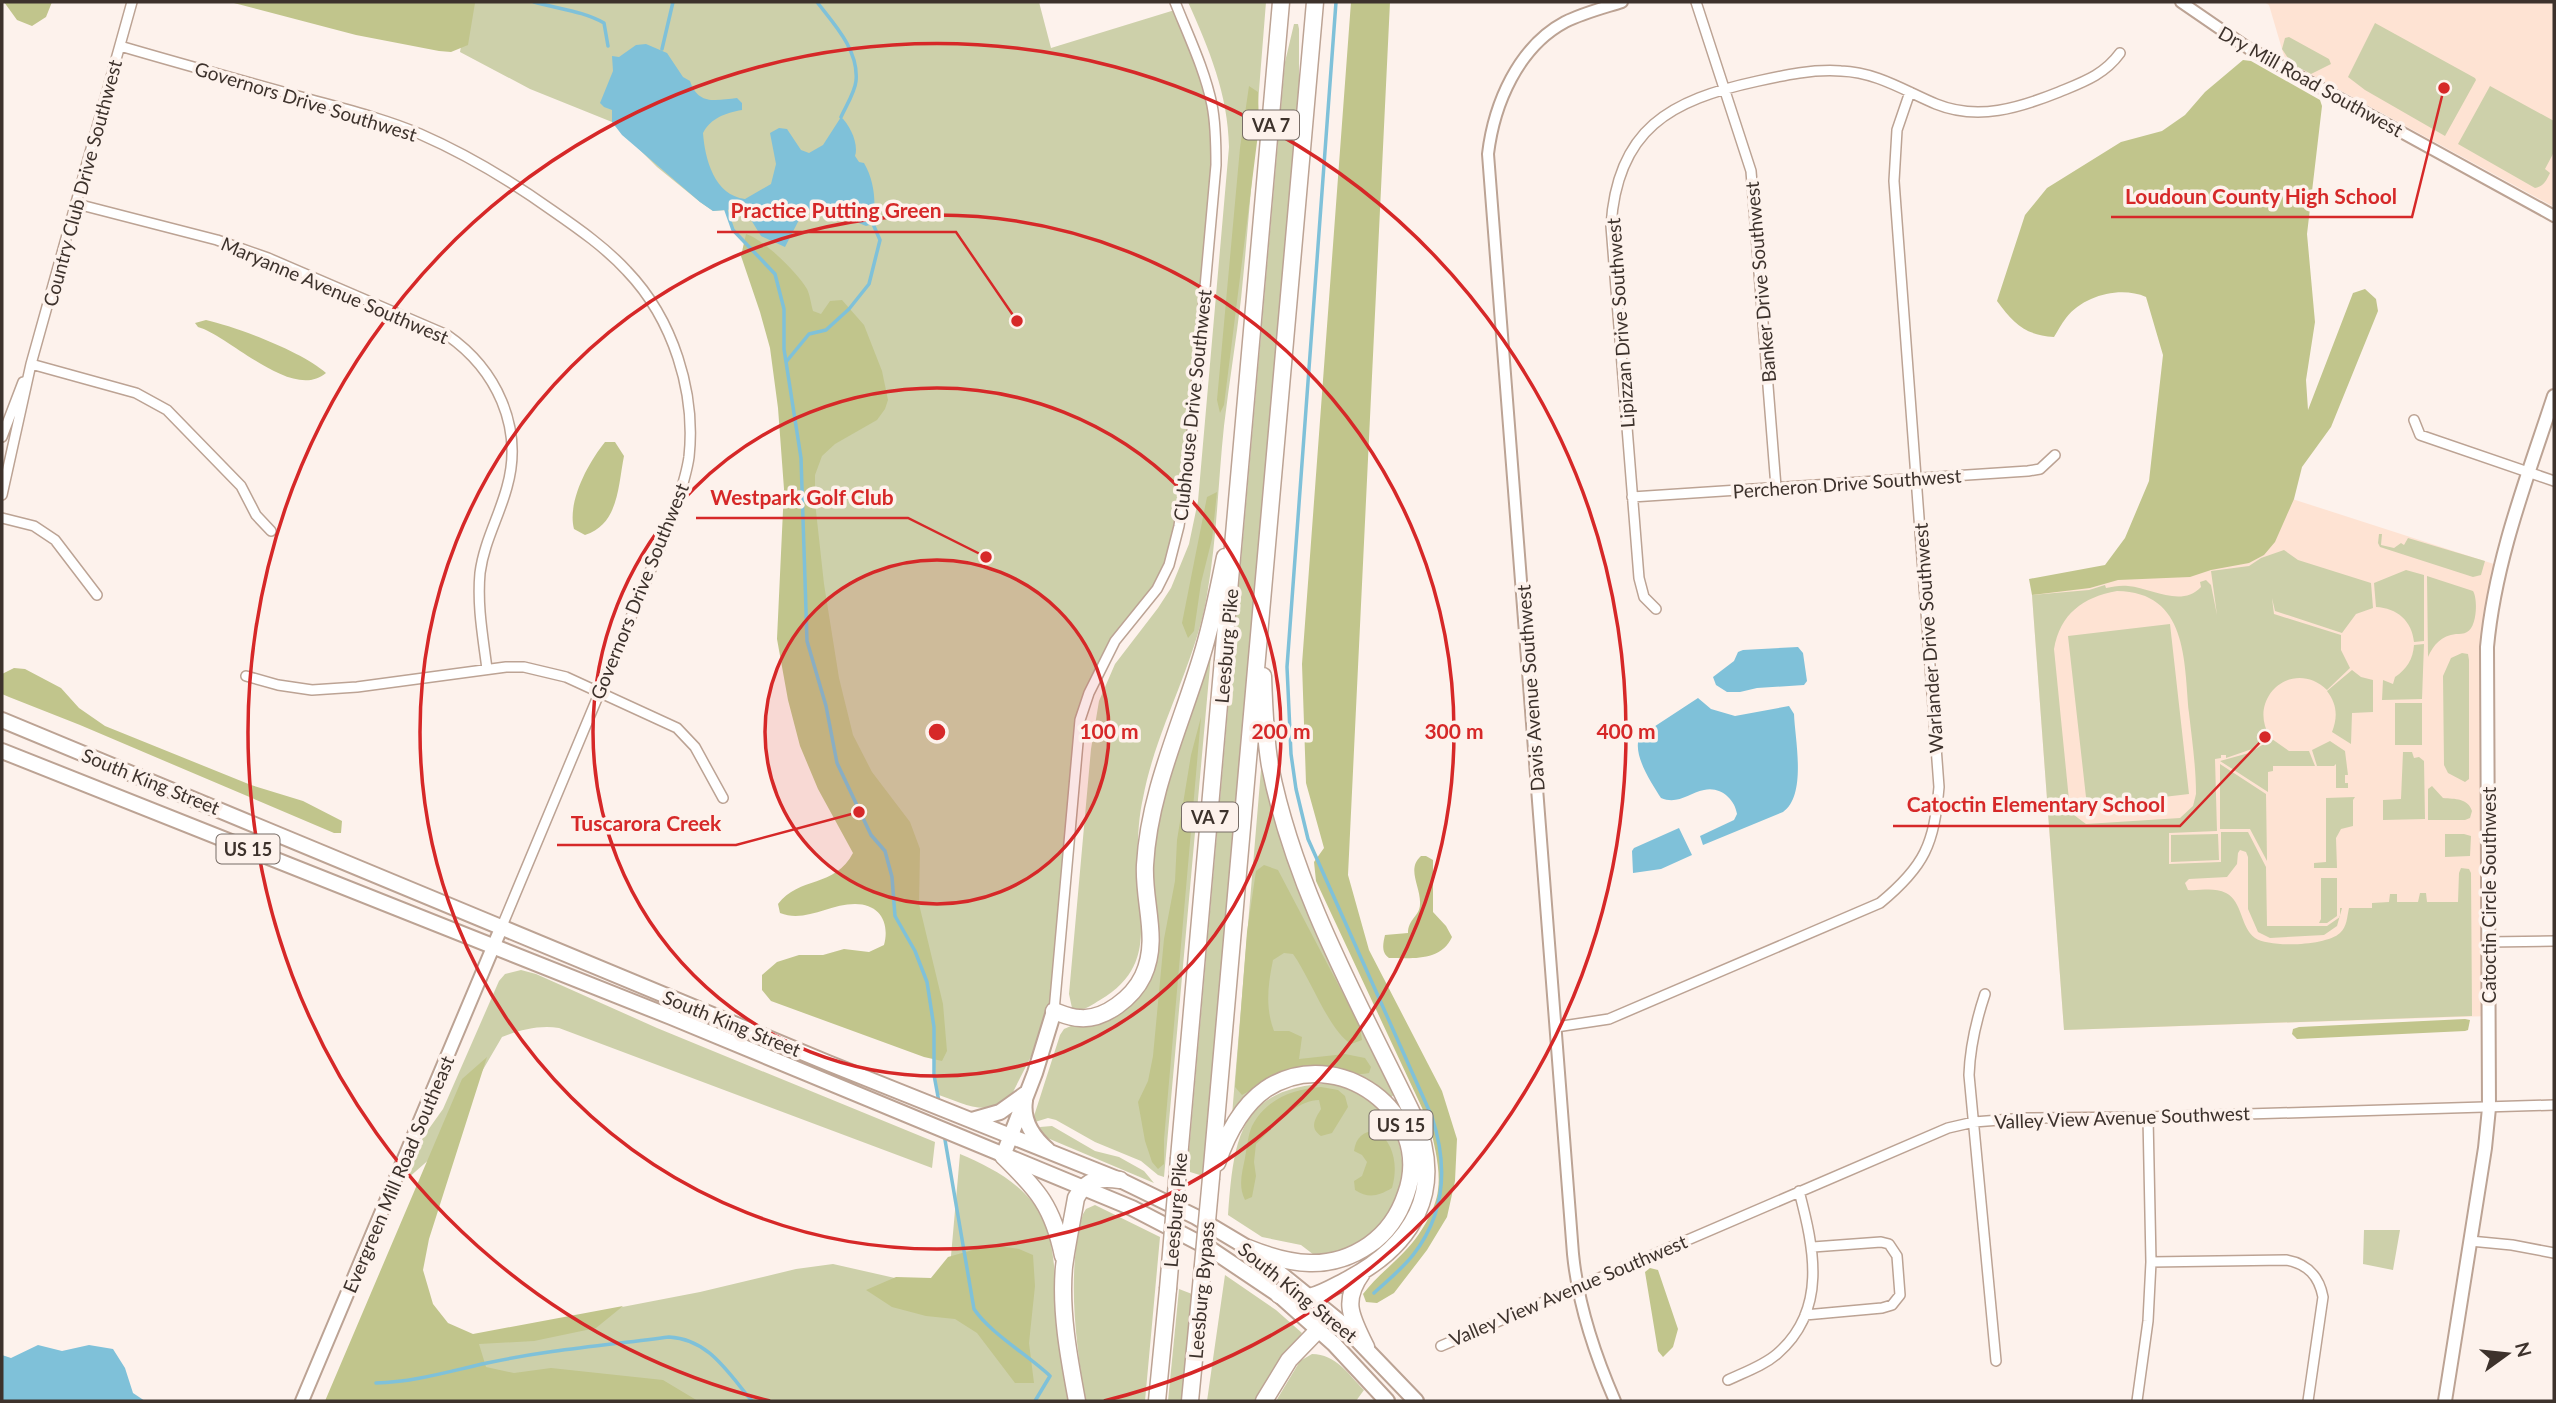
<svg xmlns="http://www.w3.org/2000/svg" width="2556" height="1403" viewBox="0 0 2556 1403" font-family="Lato,sans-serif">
	<rect width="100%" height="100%" fill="#fdf2ec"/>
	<path fill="#fee3d3" d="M2264,2H2554V207L2292,64L2284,56L2269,5Z
		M2277,494L2500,566L2490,617L2489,1016L2064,1030L2032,595L2255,552Z"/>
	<path fill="#cdd0aa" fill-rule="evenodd" d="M469,2H1039L1051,48L1178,9L1206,82L1216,138L1179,526L1157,589L1112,647L1089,693L1078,737L1054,1011L1012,1094C989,1120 964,1103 936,1094L934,1027L859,812L801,458L753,253L733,230L726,210L713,211L700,202L657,167L612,122L530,89L460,52Z
		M1188,2H1266C1258,101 1251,200 1241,299C1236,341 1229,383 1224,426C1218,482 1217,539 1207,595C1195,666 1156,728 1143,798C1137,825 1137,855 1139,883C1141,932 1151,970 1100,1000C1091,1005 1083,1013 1072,1008L1069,994L1091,749L1099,701L1115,664L1158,608L1171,588L1189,544L1198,501L1229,147C1228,94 1209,49 1188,2Z
		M2375,23L2475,78L2476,80L2445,136L2365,90L2348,77Z
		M1294,24H1298L1299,29V99L1209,1141L1203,1176L1190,1172L1189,1150L1285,62Z
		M2289,37L2329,59L2331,64L2311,74L2292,64L2282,49L2285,38Z
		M2490,86L2554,121V152L2545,169L2550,173C2546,181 2544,186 2535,188L2458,144Z
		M2379,534H2382L2381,545L2394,548L2401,543L2404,545L2408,538L2485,561L2481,575L2473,577L2380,547L2378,543Z
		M2284,550L2298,560L2371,583L2373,608L2356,614L2342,633L2275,611L2272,598L2274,614L2341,635V650L2350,668L2327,690C2293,657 2246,698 2270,737L2252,749L2226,758V755H2221V758L2215,759L2217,831L2169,833V864L2221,862V832H2248L2266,867L2267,926H2327L2340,917V908H2342L2337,926L2324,935L2270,938L2258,932L2248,909V857L2246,852L2240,850L2238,853L2237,864L2227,877L2189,879L2185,883L2188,890C2200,891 2214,887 2226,893C2243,902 2240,927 2255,938C2270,948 2326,946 2340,933C2347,927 2347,917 2349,908H2372V903L2389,902L2390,894H2397V902H2418L2420,893H2426L2427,902H2458L2459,873L2461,868L2469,869L2471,873L2472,1016L2064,1030L2032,595L2089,590L2105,585L2106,588C2113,587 2120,585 2128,586C2152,588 2181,608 2201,587L2200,582L2206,580L2211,585L2217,615L2211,571L2249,566L2261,558ZM2117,591C2188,592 2184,661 2189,713C2192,740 2196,767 2196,794L2193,806L2180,818L2086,824L2074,815L2069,800L2054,649C2060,614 2083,597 2117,591Z
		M2406,570L2424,575V641L2414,642C2412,621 2397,608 2376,607L2374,583Z
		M2427,576L2473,591C2478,599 2477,627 2467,632C2464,634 2459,634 2456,634C2441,636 2434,644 2428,657Z
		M2170,624L2189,794L2087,806L2068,636Z
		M2424,644L2422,699L2382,700L2383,680L2393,684L2395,677C2407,669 2413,659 2414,645Z
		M2462,653L2468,654L2469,660V779L2465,782L2448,773L2444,765L2443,676L2451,658Z
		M1211,655L1164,1177L1158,1175L1141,1161L1095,1142L1056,1120L1048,1118L1035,1122L1034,1116L1060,1035L1064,1029L1135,998L1154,905L1152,861L1156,814Z
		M2352,670L2361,677L2373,680V712L2352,713L2351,744L2332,732C2338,717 2337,704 2327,691Z
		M2395,703H2422V745H2395Z
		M1264,734L1269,774L1395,1094L1389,1099L1306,1071L1232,1115Z
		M2272,739L2289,751H2309L2315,766H2273V771L2268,772V792L2220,761L2249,753Z
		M2330,741L2345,751L2348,775H2345V783H2348V788H2336V764L2334,766H2317L2312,750Z
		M2403,752H2412L2414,758L2419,757L2424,761L2425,819L2383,820V800L2401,799Z
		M2220,764L2266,794L2267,861L2250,829H2220Z
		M2432,786L2443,798C2455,799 2468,798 2472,811L2470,818L2465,820H2428V789Z
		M2355,797L2353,800V826L2341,829L2336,838L2337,868H2314V863L2326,862V798Z
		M2218,834L2219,860L2171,862V835Z
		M2445,834H2464L2471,836L2470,856L2445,857Z
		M2321,878H2337V916L2327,923H2319L2321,919Z
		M521,970L536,974L657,1028L935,1142L932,1168L559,1028C539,1025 520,1030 502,1037L432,1157L407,1179L423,1137L443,1109L499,981L505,974Z
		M1333,1083C1393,1094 1421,1163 1389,1214C1386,1219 1382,1227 1377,1232C1362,1247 1338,1253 1318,1258L1301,1245L1262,1237L1228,1215C1234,1136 1239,1087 1333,1083Z
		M1052,1126L1095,1151L1119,1157L1144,1171L1154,1183L1045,1137L1041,1133L1040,1127Z
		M960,1154C988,1166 1016,1180 1035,1205C1057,1236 1054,1279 1058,1315C1061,1344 1064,1373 1069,1401H544L474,1386L462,1338L700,1292L796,1269L833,1264L948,1290Z
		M1095,1205L1160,1237L1145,1401H1085C1076,1340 1066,1274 1083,1214L1086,1209Z
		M2364,1230H2400L2393,1270L2363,1264Z
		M1225,1275L1276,1310L1302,1333L1271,1374L1255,1401H1207Z
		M1179,1289L1192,1294L1194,1310L1186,1401H1168Z
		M1312,1354C1336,1354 1348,1374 1364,1390L1356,1401H1276L1300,1361Z"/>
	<path fill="#c1c58c" d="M4,2H52L46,17L32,26L17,20Z
		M230,2H474L475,3L468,45L451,52L439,51L356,35Z
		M1351,2H1390L1348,875L1369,950L1442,1091L1457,1139L1455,1181L1447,1217L1427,1250L1394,1293L1377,1303L1366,1302L1363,1294C1376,1277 1391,1266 1405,1251C1419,1237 1436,1210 1438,1190C1441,1169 1434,1145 1430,1125L1316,881L1314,862L1324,848L1306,783L1302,664Z
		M2243,60L2251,61L2320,100L2322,106L2307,234L2315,322L2306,380L2308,410L2353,293L2365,289L2376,299L2378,311L2331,427L2302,467L2294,499L2275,542L2264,555L2249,563L2211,570L2190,577L2118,580L2090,588L2032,595L2029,579L2105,565L2125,538L2149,481L2163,355L2146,297C2121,286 2084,295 2066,318C2061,324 2058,331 2054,337C2025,335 2014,324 1997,301L2025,215L2047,188L2121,142L2162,131L2185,115L2205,92Z
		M1249,86L1258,92L1259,126L1224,405L1220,413L1217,400L1240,148Z
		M746,234C763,239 798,273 807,289C810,295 811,304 813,311L821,314L830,301L842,300L864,325L882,371L888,400L885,409L877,420L835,444L822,456L815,475V502L824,584L839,678L853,735L872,772L910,822L920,849L919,904L943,1004L947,1051L942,1061L924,1057L771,1001L762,990V975L777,962L799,955H823L844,949L869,952L884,945C890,923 880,904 855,904C829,904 805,923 780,913L778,904C799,876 835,888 853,853L818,789L800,746L788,700L777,639L784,489L778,408L770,348L760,312L741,256Z
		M206,320C237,327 303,352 326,373C292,402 230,336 198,327L195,323Z
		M605,442H615L624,456C618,486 619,524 585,535L574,529C567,502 588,463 605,442Z
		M1217,492L1212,539L1201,583L1194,631L1188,638L1182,623L1207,497Z
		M14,668L25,669L61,688L79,708L105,726L251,785L303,801L342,821L341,833H334L80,725L9,697L2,694V674Z
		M1201,717L1164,1139V1164L1158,1169L1152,1162L1145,1141L1138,1102L1148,1081L1153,1056L1164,939L1175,881L1177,840L1191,755Z
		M1421,856H1426L1433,860V912L1446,926L1452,937C1441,962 1411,958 1389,958C1381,952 1383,944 1385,935L1408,933C1408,919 1420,916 1420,904C1421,887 1406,869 1421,856Z
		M1264,865L1278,870L1360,1026L1362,1040L1351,1044C1328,1029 1311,979 1293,954L1284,953L1273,960C1268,985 1265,1007 1274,1031H1289L1302,1037L1299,1059L1345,1054L1365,1058L1371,1067L1369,1073C1355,1077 1341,1069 1326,1068C1293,1066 1270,1079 1242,1095L1235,1087L1247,932L1256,871Z
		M2465,1019L2470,1020L2468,1030L2465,1031L2297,1039L2292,1034L2293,1029L2299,1027Z
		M487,1057L429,1239L423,1270L433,1304L448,1323L473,1334L623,1306L596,1328L534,1341L479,1344L486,1367L514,1373L551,1368L663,1380L698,1401H325L462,1079Z
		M1321,1087L1338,1090L1345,1096L1348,1107L1332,1133L1321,1136C1309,1128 1315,1119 1321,1109L1319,1100C1295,1100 1272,1129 1256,1144L1254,1162L1256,1176L1252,1197L1245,1200C1238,1186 1242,1173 1245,1158C1247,1147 1248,1135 1252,1126C1266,1099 1293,1089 1321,1087Z
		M1376,1130C1395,1144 1398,1167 1392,1188C1378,1196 1369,1199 1355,1190L1354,1181L1362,1176L1367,1162L1362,1155L1354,1151C1356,1137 1363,1132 1376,1130Z
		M990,1245L1019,1249L1033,1255L1035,1286L1029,1343L1034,1383H1015L977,1333L955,1319L926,1316L892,1307L866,1290L896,1277L931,1278L948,1257Z
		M1650,1268L1658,1270L1678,1329L1673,1347L1663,1357L1658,1351L1645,1272Z"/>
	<path fill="#7fc1d9" d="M646,44L667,53L683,77L690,81C698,106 717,100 737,98L742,103V110C725,113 711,118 703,133C705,159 714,195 745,199L771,184L776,164L770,133L779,128L787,129L801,150L809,153L823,145L841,117C850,125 859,144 855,156L859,162L864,163C875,182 876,203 873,224L866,226L830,211L811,208L801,216L785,247L761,236L748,215L738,209L713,211L700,202L622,135L612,122V110L604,107L600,103L613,71L612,56L619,57L636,45Z
		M1798,647L1803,653L1807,681L1804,685L1757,688L1740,692H1727L1716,685L1713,677L1734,661L1738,652L1743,650Z
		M1698,698L1711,709L1735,716L1789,706L1794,714C1795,740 1807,795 1783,812L1703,845L1700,836L1734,820L1737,814C1735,799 1720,786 1704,790C1689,793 1678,805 1661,798C1652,784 1631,753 1640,736Z
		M1679,828L1692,855L1661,869L1633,873L1632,851L1634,848Z
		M38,1345L62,1351L89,1345L113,1349L125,1368L133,1393L145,1401H2V1355L11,1358Z"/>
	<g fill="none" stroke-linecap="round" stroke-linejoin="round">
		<path stroke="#7fc1d9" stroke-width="3.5" d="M534,2C558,9 583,11 604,23L608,46
			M817,2C834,24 859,50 856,81C855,92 846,106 841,117
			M1336,2L1287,667L1291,754L1296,789L1308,839L1432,1117C1448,1166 1446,1213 1413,1255C1402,1269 1387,1281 1374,1293
			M662,49L673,2
			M726,210L733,230L775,274L784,309V349L801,458L807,641L826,706L837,763L871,835L885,851L892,877L895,916L915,951L927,982L934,1027V1075L939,1102
			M786,362L809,334L826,330L849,309L869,284L880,240L873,224
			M944,1134L974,1309C990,1333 1028,1355 1050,1376L1035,1401
			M376,1383C415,1382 450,1371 487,1363C547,1350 609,1345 669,1337C709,1339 728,1373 752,1401"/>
		<defs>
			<path id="minor" d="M1696,2L1751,171L1776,487
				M120,46C178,63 236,79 294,95C336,107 380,117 420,134C468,155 511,181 553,211C579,229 606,248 627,271C673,319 696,392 689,457C686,478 678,499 672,519L502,926
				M77,204L217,240L268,258L447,335C496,369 524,427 507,487C499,517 484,542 480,573C477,606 483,637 487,669
				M31,364L136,393L167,410L241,486L256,515L271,531
				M2414,420L2420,435L2554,481
				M2,437L23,382
				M2,495L31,364L132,2
				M1632,497L2028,471L2040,469L2055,455
				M2,518L34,526L55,540L97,595
				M1656,609L1644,597L1639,578L1611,226C1617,129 1670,100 1758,81C1785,75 1813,69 1841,71C1876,72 1905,91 1936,104C1978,121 2019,108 2059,92C2083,82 2104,75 2120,53
				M246,676L278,685L312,690L357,687L506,667H524L566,677L677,728L695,747L723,798
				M2488,942L2554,941
				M1985,994C1976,1021 1970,1047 1969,1075L1996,1361
				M1054,1011L1080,720L1089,693L1115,641L1157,589L1169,565L1179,526L1191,443L1216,165C1216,145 1216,125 1212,105C1205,70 1188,35 1175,2
				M1556,1027L1609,1019L1880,903C1925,866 1934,844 1939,787L1894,181L1897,130L1910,92
				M2470,1241L2512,1245L2554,1253
				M2151,1262L2286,1260C2308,1264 2319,1276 2323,1297L2308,1401
				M1805,1315L1882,1308L1892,1305L1900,1295L1897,1256L1889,1244L1881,1242L1813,1247
				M1441,1346L1948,1128L1974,1122L2025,1118L2148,1117L2554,1105
				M1728,1380C1745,1372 1763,1366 1777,1354C1828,1310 1814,1248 1799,1191
				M2137,1401L2148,1321L2151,1262L2148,1117"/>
			<path id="tertiary" d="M2181,2L2248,48L2554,216
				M1615,1401C1595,1355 1578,1305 1573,1254L1488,154C1494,104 1518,47 1565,22C1583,13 1603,8 1622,2"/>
			<path id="secondary" d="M302,1401L502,926
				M2445,1401L2485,1148L2489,1108L2487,647C2495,560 2527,478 2554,396"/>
			<path id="primary" d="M1255,1253L1340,1322L1416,1401
				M1279,1295L1334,1344L1387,1401"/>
			<path id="trunk" d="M2,720L828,1063L1120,1180L1196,1217L1248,1248
				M2,751L671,1017L1132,1208L1209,1248L1279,1295
				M1025,1101C1022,1121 1034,1138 1048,1150
				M972,1120L1000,1112L1025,1094
				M1003,1156L1035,1073L1054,1011"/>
			<path id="motorway" d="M1263,676C1264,706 1265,737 1270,766C1295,891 1359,1003 1414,1117C1446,1191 1413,1246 1345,1281C1320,1294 1307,1303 1279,1295
				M1054,1011C1062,1014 1071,1018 1080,1018C1105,1020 1133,997 1143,976C1160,940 1143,903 1145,865C1149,792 1181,725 1202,655C1212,623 1218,590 1225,557
				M1003,1156C1038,1190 1053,1207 1063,1256
				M1179,1158L1281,2
				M1217,1163C1227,1135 1241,1106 1266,1089C1337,1042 1435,1113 1406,1194C1399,1215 1388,1232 1369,1245C1330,1272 1290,1265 1248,1248
				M1211,1178L1315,2
				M1362,1273C1341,1302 1352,1318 1366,1347
				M1077,1401C1069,1358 1060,1311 1064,1267C1067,1244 1072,1221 1076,1198C1086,1179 1100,1177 1120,1180
				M1157,1401L1168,1289
				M1190,1401L1200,1297
				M1264,1401L1289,1360L1319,1329"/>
		</defs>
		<use href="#minor" stroke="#bca394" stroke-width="12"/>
		<use href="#tertiary" stroke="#bca394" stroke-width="14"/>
		<use href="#secondary" stroke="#bca394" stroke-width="16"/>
		<use href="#primary" stroke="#bca394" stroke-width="18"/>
		<use href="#trunk" stroke="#bca394" stroke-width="18"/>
		<use href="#motorway" stroke="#bca394" stroke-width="19"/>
		<use href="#minor" stroke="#fff" stroke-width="9"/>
		<use href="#tertiary" stroke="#fff" stroke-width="10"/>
		<use href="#secondary" stroke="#fff" stroke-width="12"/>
		<use href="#primary" stroke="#fff" stroke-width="14"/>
		<use href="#trunk" stroke="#fff" stroke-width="14"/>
		<use href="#motorway" stroke="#fff" stroke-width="16"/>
		<defs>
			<path id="motorway-bridge" d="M1168,1289L1179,1158
				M1200,1297L1211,1178"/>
		</defs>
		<use href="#motorway-bridge" stroke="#bca394" stroke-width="19" stroke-linecap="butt"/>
		<use href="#motorway-bridge" stroke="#fff" stroke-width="16"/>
	</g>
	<circle cx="937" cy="732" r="172" fill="#d62828" fill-opacity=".12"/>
	<g fill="none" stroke="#d62828" stroke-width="3.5">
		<circle cx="937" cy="732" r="172"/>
		<circle cx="937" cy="732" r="344"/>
		<circle cx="937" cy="732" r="517"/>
		<path d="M770 1401A689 689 0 1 1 1104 1401"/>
	</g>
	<g text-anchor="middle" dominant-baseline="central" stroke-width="7" stroke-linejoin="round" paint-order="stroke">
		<g fill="#fdf2ec" stroke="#776c66" stroke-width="2">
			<rect x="1243" y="110.5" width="56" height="29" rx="5"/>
			<rect x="1182" y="802.5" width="56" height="29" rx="5"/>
			<rect x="216.5" y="834.5" width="63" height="29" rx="5"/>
			<rect x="1369.5" y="1110.5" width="63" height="29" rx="5"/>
		</g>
		<g font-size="18" font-weight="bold" fill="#3d322c">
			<text x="1271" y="125">VA 7</text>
			<text x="1210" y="817">VA 7</text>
			<text x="248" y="849">US 15</text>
			<text x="1401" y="1125">US 15</text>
		</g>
		<g font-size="19" fill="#3d322c" stroke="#fdf2ec">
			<text transform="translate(2311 81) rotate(29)">Dry Mill Road Southwest</text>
			<text transform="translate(306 101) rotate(17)">Governors Drive Southwest</text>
			<text transform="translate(82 183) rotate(-75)">Country Club Drive Southwest</text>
			<text transform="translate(1760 282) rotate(-95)">Banker Drive Southwest</text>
			<text transform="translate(335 290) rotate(23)">Maryanne Avenue Southwest</text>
			<text transform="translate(1620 323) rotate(-94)">Lipizzan Drive Southwest</text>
			<text transform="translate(1192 405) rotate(-84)">Clubhouse Drive Southwest</text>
			<text transform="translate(1847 483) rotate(-4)">Percheron Drive Southwest</text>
			<text transform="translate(639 591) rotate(-68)">Governors Drive Southwest</text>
			<text transform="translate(1928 638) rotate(-94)">Warlander Drive Southwest</text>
			<text transform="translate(1226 646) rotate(-85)">Leesburg Pike</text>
			<text transform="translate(1530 688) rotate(-94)">Davis Avenue Southwest</text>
			<text transform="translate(151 781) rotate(22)">South King Street</text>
			<text transform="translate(2488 895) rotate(-90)">Catoctin Circle Southwest</text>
			<text transform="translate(732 1023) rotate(22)">South King Street</text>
			<text transform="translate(2122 1117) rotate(-2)">Valley View Avenue Southwest</text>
			<text transform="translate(398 1174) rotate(-67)">Evergreen Mill Road Southeast</text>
			<text transform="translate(1175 1210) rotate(-85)">Leesburg Pike</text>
			<text transform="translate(1201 1290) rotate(-85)">Leesburg Bypass</text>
			<text transform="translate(1568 1290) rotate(-23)">Valley View Avenue Southwest</text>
			<text transform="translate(1298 1292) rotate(39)">South King Street</text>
		</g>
	</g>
	<circle cx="937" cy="732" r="10" fill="#d62828" stroke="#fdf2ec" stroke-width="3.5"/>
	<g font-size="21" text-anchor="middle" font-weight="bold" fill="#d62828" stroke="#fdf2ec" stroke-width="7" stroke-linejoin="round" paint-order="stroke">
		<text x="1109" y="739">100 m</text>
		<text x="1281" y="739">200 m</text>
		<text x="1454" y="739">300 m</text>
		<text x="1626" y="739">400 m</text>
	</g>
	<path fill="none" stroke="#d62828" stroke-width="2.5" d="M2444 88L2412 217H2111M1017 321L956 232H717M986 557L908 518H696M2265 737L2180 826H1893M859 812L736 845H557"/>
	<g fill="#d62828" stroke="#fdf2ec" stroke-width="2.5">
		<circle cx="2444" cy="88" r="7"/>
		<circle cx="1017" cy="321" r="7"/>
		<circle cx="986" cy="557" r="7"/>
		<circle cx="2265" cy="737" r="7"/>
		<circle cx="859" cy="812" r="7"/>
	</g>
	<g font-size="21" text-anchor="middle" font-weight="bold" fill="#d62828" stroke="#fdf2ec" stroke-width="7" stroke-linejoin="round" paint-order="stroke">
		<text x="2261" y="204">Loudoun County High School</text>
		<text x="836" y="218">Practice Putting Green</text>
		<text x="802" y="505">Westpark Golf Club</text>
		<text x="2036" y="812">Catoctin Elementary School</text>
		<text x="646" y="831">Tuscarora Creek</text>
	</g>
	<rect width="2556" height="1403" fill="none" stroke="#3d322c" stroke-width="7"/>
	<g transform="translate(2507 1354) rotate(75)" stroke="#fdf2ec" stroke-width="5" paint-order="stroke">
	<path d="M0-5L12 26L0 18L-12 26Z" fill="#3d322c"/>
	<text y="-10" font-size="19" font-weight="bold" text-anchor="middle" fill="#3d322c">N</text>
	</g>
</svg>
